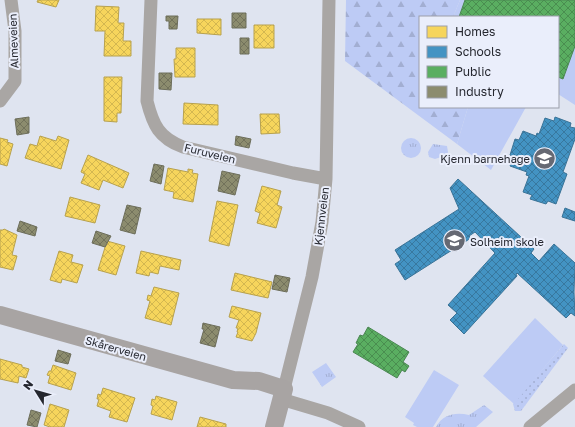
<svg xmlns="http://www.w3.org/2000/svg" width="575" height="427" viewBox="0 0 575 427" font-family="'Golos Text',sans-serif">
	<defs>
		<pattern id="grass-dots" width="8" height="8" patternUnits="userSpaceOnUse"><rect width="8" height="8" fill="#bdcbf5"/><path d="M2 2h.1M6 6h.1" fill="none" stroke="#a2aed2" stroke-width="1.8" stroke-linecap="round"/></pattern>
		<pattern id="forest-firs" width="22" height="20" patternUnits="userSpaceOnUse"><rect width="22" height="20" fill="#bdcbf5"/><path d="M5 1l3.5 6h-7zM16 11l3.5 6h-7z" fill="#a2aed2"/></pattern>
		<pattern id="park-tufts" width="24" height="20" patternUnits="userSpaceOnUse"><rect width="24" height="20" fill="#bdcbf5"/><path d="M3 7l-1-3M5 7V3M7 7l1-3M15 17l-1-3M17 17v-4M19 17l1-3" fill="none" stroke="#a2aed2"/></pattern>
		<pattern id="homes-cross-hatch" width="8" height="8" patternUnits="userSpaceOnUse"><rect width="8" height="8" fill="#f6d55c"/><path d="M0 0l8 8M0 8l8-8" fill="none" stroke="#d3b750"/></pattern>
		<pattern id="schools-cross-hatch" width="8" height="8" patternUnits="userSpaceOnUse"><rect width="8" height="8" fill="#4393c3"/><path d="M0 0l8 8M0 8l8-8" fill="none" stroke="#38789f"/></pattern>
		<pattern id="public-cross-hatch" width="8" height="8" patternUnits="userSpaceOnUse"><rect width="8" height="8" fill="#5aae61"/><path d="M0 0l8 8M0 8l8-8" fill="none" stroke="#4a8e50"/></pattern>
		<pattern id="industry-cross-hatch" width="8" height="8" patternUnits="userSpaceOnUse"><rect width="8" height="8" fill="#8c8c6e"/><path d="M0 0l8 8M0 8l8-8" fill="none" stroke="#72725b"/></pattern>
	</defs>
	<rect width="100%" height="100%" fill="#dfe4f0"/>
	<path fill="url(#grass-dots)" d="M564,344L568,348L521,411H515L513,404Z"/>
	<path fill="url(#forest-firs)" d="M346,0H460L453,17H420V107H468L457,144L345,61Z"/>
	<path fill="url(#park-tufts)" d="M401 148a10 10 0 1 1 20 0a10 10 0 1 1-20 0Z
		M433,144L447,146L448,152L447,155L435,159L429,157L428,152Z
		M326,363L336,377L322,387L312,372Z
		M484,405L493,412L476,427H436C443,414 456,412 469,415Z"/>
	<path fill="#bdcbf5" d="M460,0H575V105L558,94V17H453Z
		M468,107H526L491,170L457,144Z
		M535,318L563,345L514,404L483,376Z
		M434,370L459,385L433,427H417L413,425L414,423L405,417Z"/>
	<path fill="url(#homes-cross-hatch)" stroke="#b7a14e" d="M38,0H59L56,7L37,2Z
		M96,6L119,7L118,23H124L123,41H131V56H104L105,31H95Z
		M197,19H221V35L197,33Z
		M254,25H274V48H254Z
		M176,48H195V77H175L174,59H176Z
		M104,77H122L121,113H117V122L104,121Z
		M184,103L218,105V125L183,124Z
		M260,114H279L280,133L261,134Z
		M40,136L56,141L58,136L69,140L61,169L25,158L30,144L37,146Z
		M0,138L8,140L7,142L13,144L7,166L0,164Z
		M88,155L129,173L123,188L103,180L99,190L81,183L85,174L81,172Z
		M168,168L188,172V169L193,170L192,173L198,174L193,202L173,198L174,192L164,190Z
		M262,186L281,191L277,205L282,207L276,228L257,223L260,213L255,211Z
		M70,197L100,205L95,223L65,216Z
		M217,201L238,205L229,246L209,241Z
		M4,229L17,235L12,255L17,256L13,270L0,267V230H3Z
		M107,241L125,246L116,275L98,270Z
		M59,251L73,255L71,262L83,265L77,283L62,279L61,283L50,280Z
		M141,251L181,260L179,270L160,266L158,274L150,272L149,276L136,273Z
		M235,273L272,282L268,298L231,290Z
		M154,287L179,293L171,325L145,318L150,301L147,300L148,295L151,296Z
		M232,306L261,313L256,333L252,341L236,337L238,332H237L238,328H236L239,320L229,317Z
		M0,359L22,365V367L29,369L26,378L19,376L18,383L0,379Z
		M53,365L76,373L71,390L48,383L50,376L47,375L49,371H51Z
		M103,388L135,398L127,422L109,417L111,411L97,406L99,399H97L98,394L101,395Z
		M156,396L177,402L172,420L151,414L153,406L151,405L152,399L155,400Z
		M50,404L69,410L64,427H50L44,425Z
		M200,417L226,424V427H197Z"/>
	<path fill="url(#schools-cross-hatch)" stroke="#3a7397" d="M555,117L571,123L570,127L575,128V139L563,172L567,174L556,204L548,201L546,204L530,199L532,195L523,192L529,176L526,175L527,172L510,166L514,157L510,155L515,139L519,140L523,131L536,136L537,133L539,134L545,118L554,121Z
		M458,179L534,249L531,253L539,261L554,244L575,263L574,292L575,316L571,313L566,318L517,273L516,274L517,276L464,334L450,320L457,313L448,305L495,253L475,232L469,236L471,238L405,280L395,264L401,260L395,250L459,209L450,188Z
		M565,208L575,212V221L562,217Z"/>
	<path fill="url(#public-cross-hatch)" stroke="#4a8652" d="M465,0H575V46L563,79L558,77V17H459Z
		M368,327L409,352L403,362L409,366L405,372L402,370L397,378L353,352L358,344L356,343L360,335L363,336Z"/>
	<path fill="url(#industry-cross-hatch)" stroke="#6d6e5b" d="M232,13H246V28H232Z
		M166,16H178L177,29H169V21H166Z
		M240,38H249V54H240Z
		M159,73H172L171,90L159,89Z
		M29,117V133L17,135L15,119Z
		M236,136L251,139L249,148L235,145Z
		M154,164L164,166L161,184L150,181Z
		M222,171L240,175L235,195L218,191Z
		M127,205L141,208L135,234L120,230Z
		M20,221L37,227L35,236L17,231Z
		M96,231L111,236L105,247L92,243Z
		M275,275L290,278L287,292L272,289Z
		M203,323L220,327L215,347L200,343L204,329H202Z
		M58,350L71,354L68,364L55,361Z
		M31,410L41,413L37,427L27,425Z"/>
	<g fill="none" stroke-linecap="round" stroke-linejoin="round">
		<path stroke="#a9a6a4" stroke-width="13" d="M151,0L147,101C153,125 159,138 183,147L293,173L326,179
			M0,101L15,81V31L11,0
			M284,389L312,277L322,222L326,179L329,0
			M281,399L328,413L359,427
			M530,427L575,390"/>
		<path stroke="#a8a4a3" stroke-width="18" d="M0,315L233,380L259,381L284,389L274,427"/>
	</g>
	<defs>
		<symbol id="school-disc" viewBox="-11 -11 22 22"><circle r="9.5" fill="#666973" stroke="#eaeefb"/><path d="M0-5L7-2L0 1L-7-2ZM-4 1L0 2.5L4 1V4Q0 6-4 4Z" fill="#fff"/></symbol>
	</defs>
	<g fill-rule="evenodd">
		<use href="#school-disc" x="532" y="146" width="25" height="25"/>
		<use href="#school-disc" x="442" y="228" width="25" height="25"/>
	</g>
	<g text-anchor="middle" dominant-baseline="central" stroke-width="4" stroke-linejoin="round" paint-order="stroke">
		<g font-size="11" fill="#25272f" stroke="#eaeefb">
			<text transform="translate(13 41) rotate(-92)">Almeveien</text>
			<text transform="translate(210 153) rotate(14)">Furuveien</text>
			<text transform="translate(321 216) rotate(-83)">Kjennveien</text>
			<text transform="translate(116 348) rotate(16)">Skårerveien</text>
		</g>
		<g font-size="11" fill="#25272f" stroke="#eaeefb" text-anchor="end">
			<text x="530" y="158">Kjenn barnehage</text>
			<text x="470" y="241" text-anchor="start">Solheim skole</text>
		</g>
	</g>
	<rect x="419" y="16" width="140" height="92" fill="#eaeefb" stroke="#9b9ea9"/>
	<rect x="427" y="26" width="20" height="12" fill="#f6d55c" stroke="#9b9ea9"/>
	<text x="455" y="36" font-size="12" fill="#25272f">Homes</text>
	<rect x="427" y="46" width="20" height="12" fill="#4393c3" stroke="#9b9ea9"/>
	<text x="455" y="56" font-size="12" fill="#25272f">Schools</text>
	<rect x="427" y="66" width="20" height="12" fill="#5aae61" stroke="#9b9ea9"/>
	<text x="455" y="76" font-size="12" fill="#25272f">Public</text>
	<rect x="427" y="86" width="20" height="12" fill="#8c8c6e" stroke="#9b9ea9"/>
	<text x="455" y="96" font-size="12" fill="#25272f">Industry</text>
	<g transform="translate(36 391) rotate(307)" stroke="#eaeefb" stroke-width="3" paint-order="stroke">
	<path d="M0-3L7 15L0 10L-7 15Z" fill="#25272f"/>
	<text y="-6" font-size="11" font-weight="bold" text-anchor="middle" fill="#25272f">N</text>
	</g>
</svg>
